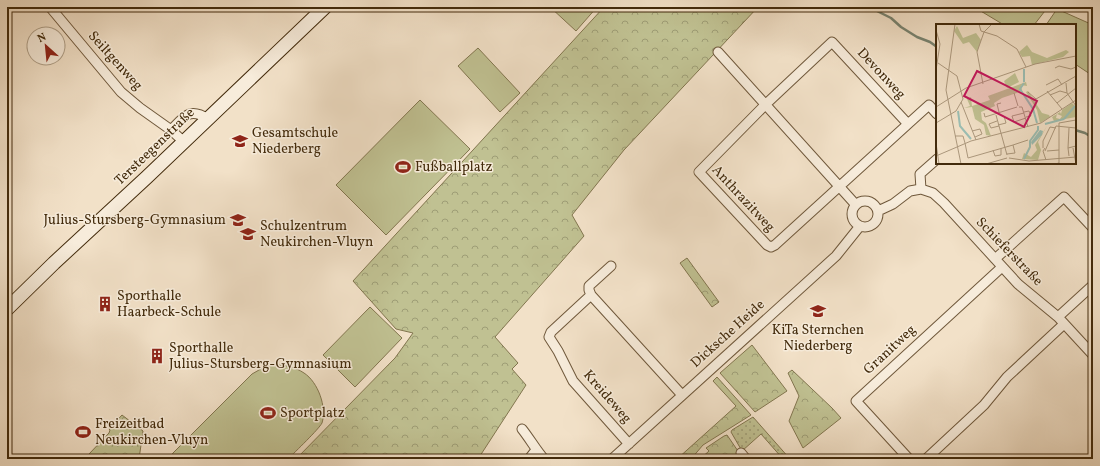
<svg xmlns="http://www.w3.org/2000/svg" width="1100" height="466" viewBox="0 0 1100 466" font-family="Vollkorn,serif">
	<defs>
		<pattern id="grass-dots" width="8" height="8" patternUnits="userSpaceOnUse"><rect width="8" height="8" fill="#c0c192"/><path d="M2 2h.1M6 6h.1" fill="none" stroke="#9e9d76" stroke-width="1.8" stroke-linecap="round"/></pattern>
		<pattern id="forest-crowns" width="20" height="18" patternUnits="userSpaceOnUse"><rect width="20" height="18" fill="#c0c192"/><path d="M2 6a3 3 0 1 1 6 0M12 15a3 3 0 1 1 6 0" fill="none" stroke="#9e9d76"/></pattern>
	</defs>
	<rect width="100%" height="100%" fill="#f2e1c8"/>
	<filter id="stains"><feTurbulence type="fractalNoise" baseFrequency=".005" numOctaves="4"/><feColorMatrix values="0 0 0 0 .2 0 0 0 0 .09 0 0 0 0 .02 0 0 0 .5 -.17"/></filter>
	<radialGradient id="worn" r=".72"><stop offset=".6" stop-color="#630" stop-opacity="0"/><stop offset="1" stop-color="#630" stop-opacity=".3"/></radialGradient>
	<path fill="url(#grass-dots)" stroke="#82764f" d="M753,417L790,459H783L761,434L742,451L731,432L732,430Z"/>
	<path fill="url(#forest-crowns)" stroke="#82764f" d="M604,7H758L624,150L572,215L584,236L495,337L518,363L512,369L526,385L478,459H296L395,358L413,333L396,329L353,281Z
		M687,258L719,302L712,307L680,263Z
		M752,345L787,391L755,412L720,373Z
		M792,370L832,408L841,418L803,448L789,421L799,396L788,373Z
		M717,377L751,415L703,445L691,459H677L736,406L713,381Z
		M122,415L143,431L139,459H86L90,455L89,454L109,433L110,430L109,429Z
		M727,435L740,454L734,459H700L709,451L706,448L724,436Z"/>
	<path fill="#c0c192" stroke="#82764f" d="M550,7H597L576,31Z
		M974,7H1048L1034,25H1004Z
		M1057,9L1093,25V76L1075,64V25H1046Z
		M478,48L520,93L500,112L458,66Z
		M420,100L470,149L386,235L336,185Z
		M370,307L402,338L355,387L323,355Z
		M275,365C286,365 295,367 304,373C318,382 327,407 322,423C319,429 295,452 288,459H169L173,453L252,374L266,366Z"/>
	<g fill="none" stroke-linecap="round" stroke-linejoin="round">
		<path stroke="#788370" stroke-width="2.5" d="M869,7L891,18L901,27L917,37L930,42L937,47
			M1075,130L1085,133L1093,138"/>
		<defs>
			<path id="street" d="M50,7L121,92L140,108L171,130L184,142
				M832,42L908,124L775,245L771,247L767,245L699,172L766,104Z
				M718,52L856,205
				M908,124L929,105L937,114
				M171,130C185,116 190,107 208,119
				M921,189L920,174L937,159
				M852 214a13 13 0 1 1 26 0a13 13 0 1 1-26 0Z
				M878,211L893,204L910,191L921,189L933,193L944,203L1018,284L1058,317L1093,355
				M995,259L1064,197L1093,228
				M611,266L589,286V290L591,295L682,395
				M591,295L551,332L549,337L558,351L573,381L629,444
				M1058,317L1093,285
				M522,429C530,439 536,450 544,459
				M741,453L746,459
				M529,459L536,450
				M612,459L836,256L860,226
				M909,459L856,401L1002,267
				M926,459L984,405L1007,377L1064,324"/>
			<path id="secondary" d="M7,309L54,263L147,177L325,7"/>
		</defs>
		<use href="#street" stroke="#6f583b" stroke-width="11"/>
		<use href="#secondary" stroke="#432b0c" stroke-width="15"/>
		<use href="#street" stroke="#f7ecdb" stroke-width="9"/>
		<use href="#secondary" stroke="#f7ecdb" stroke-width="13"/>
	</g>
	<defs>
		<symbol id="school-bare" viewBox="-9 -9 18 18"><path d="M0-5L7-2L0 1L-7-2ZM-4 1L0 2.5L4 1V4Q0 6-4 4Z" fill="#8f2418" stroke="#f7ecdb" stroke-width="2.5" paint-order="stroke"/></symbol>
		<symbol id="stadium-bare" viewBox="-9 -9 18 18"><path d="M0-5a6.5 5 0 1 0 0 10a6.5 5 0 1 0 0-10ZM-3.5-1.8h7v3.6h-7Z" fill="#8f2418" stroke="#f7ecdb" stroke-width="2.5" paint-order="stroke"/></symbol>
		<symbol id="building-bare" viewBox="-9 -9 18 18"><path d="M-4-6H4V6H1V3H-1V6H-4ZM-2.5-4.3h1.7v1.8h-1.7ZM.8-4.3h1.7v1.8H.8ZM-2.5-1h1.7V.8h-1.7ZM.8-1h1.7V.8H.8Z" fill="#8f2418" stroke="#f7ecdb" stroke-width="2.5" paint-order="stroke"/></symbol>
	</defs>
	<g fill-rule="evenodd">
		<use href="#school-bare" x="229" y="130" width="22" height="22"/>
		<use href="#stadium-bare" x="392" y="156" width="22" height="22"/>
		<use href="#school-bare" x="227" y="209" width="22" height="22"/>
		<use href="#school-bare" x="237" y="223" width="22" height="22"/>
		<use href="#building-bare" x="94" y="293" width="22" height="22"/>
		<use href="#school-bare" x="807" y="300" width="22" height="22"/>
		<use href="#building-bare" x="146" y="345" width="22" height="22"/>
		<use href="#stadium-bare" x="257" y="402" width="22" height="22"/>
		<use href="#stadium-bare" x="72" y="421" width="22" height="22"/>
	</g>
	<g text-anchor="middle" dominant-baseline="central" stroke-width="3" stroke-linejoin="round" paint-order="stroke">
		<g font-size="14" fill="#432b0c" stroke="#f7ecdb">
			<text transform="translate(115 61) rotate(48)">Seiltgenweg</text>
			<text transform="translate(881 74) rotate(47)">Devonweg</text>
			<text transform="translate(155 147) rotate(-44)">Tersteegenstraße</text>
			<text transform="translate(743 199) rotate(47)">Anthrazitweg</text>
			<text transform="translate(1009 252) rotate(46)">Schieferstraße</text>
			<text transform="translate(728 334) rotate(-42)">Dicksche Heide</text>
			<text transform="translate(890 350) rotate(-43)">Granitweg</text>
			<text transform="translate(607 397) rotate(49)">Kreideweg</text>
		</g>
		<g font-size="14" fill="#432b0c" stroke="#f7ecdb" text-anchor="start">
			<text x="252" y="133">Gesamtschule<tspan x="252" dy="16">Niederberg</tspan></text>
			<text x="415" y="167">Fußballplatz</text>
			<text x="226" y="220" text-anchor="end">Julius-Stursberg-Gymnasium</text>
			<text x="260" y="226">Schulzentrum<tspan x="260" dy="16">Neukirchen-Vluyn</tspan></text>
			<text x="117" y="296">Sporthalle<tspan x="117" dy="16">Haarbeck-Schule</tspan></text>
			<text x="818" y="330" text-anchor="middle">KiTa Sternchen<tspan x="818" dy="16">Niederberg</tspan></text>
			<text x="169" y="348">Sporthalle<tspan x="169" dy="16">Julius-Stursberg-Gymnasium</tspan></text>
			<text x="280" y="413">Sportplatz</text>
			<text x="95" y="424">Freizeitbad<tspan x="95" dy="16">Neukirchen-Vluyn</tspan></text>
		</g>
	</g>
	<g transform="translate(936 24)">
		<rect width="140" height="140" fill="#f2e1c8"/>
		<path d="M21,2L27,14L40,9L45,16L41,28L33,18L27,20L18,7ZM91,21L96,28L111,34L130,26L133,28L127,33L96,41L94,32L86,33L83,28ZM136,79L140,83V93L118,97L116,93L121,90L120,94L124,95L126,92L121,90L124,88L125,90L126,86Z" fill="#c0c192"/>
		<path d="M90,58L91,62L85,61L86,67L66,74L58,79L59,82L45,88L46,96L50,99L55,112L50,111L48,101L39,95L36,83L28,84L34,82L31,75L35,73L36,82L54,76L52,72ZM111,102L102,118L105,126L102,136L86,135L88,129L95,133L101,126L99,121Z" fill="#c0c192"/>
		<path d="M79,49L83,58L71,64L68,57ZM92,67L106,89L113,91L114,93L104,99L101,86L90,68Z" fill="#c0c192"/>
		<path d="M104,106L107,107L106,111L96,121L95,118Z" fill="#9bbeb3"/>
		<path fill="none" stroke="#9bbeb3" stroke-width="2" d="M88,58V45M88,59L84,65L97,85L101,99M22,87L24,102L35,115M128,95L139,82M109,100L128,95M88,135L94,123V117L102,106V102"/>
		<path fill="none" stroke="#ac987d" stroke-width="1" d="M19,0L10,66L25,140M43,0L45,7L61,12L81,25L90,43M0,6L4,20L0,46M119,44L123,42L135,45L140,43M130,59L131,69L140,82M47,60L41,28L48,8L56,0M110,61L122,55L126,61M111,67L126,85M92,68L100,75L140,52M78,69L82,82M114,71L124,67L131,69M25,78L40,116M121,79L140,64M0,83L30,64L99,40L140,32M83,83H86L92,103M63,88L61,80L65,79M88,88L93,87L95,92L90,93M48,89L49,93L81,83M88,89L76,92L78,98L90,94M60,91L71,131M61,97L53,100L55,104L63,102M0,99L20,87L27,75L21,52L2,39M62,101L70,99L68,92M36,107L44,105L46,110L39,113M19,112H27L29,119M0,119L3,140M29,119L32,134L77,121L79,129L71,130M77,121L92,116M107,124V117L114,103L120,104M109,124L107,127L110,136M132,124L133,104M137,124L140,140M57,126L59,132L65,131V124M109,127L120,102L140,104M111,127L123,126M0,132L35,117L105,99L140,76M133,132L132,124L140,122M73,134L93,137L140,133M50,140L71,134M119,140L123,139V99L140,96"/>
		<path fill="#c2185b" fill-opacity="0.15" stroke="#c2185b" stroke-width="2" d="M41,47L101,77L88,103L28,72Z"/>
		<rect width="140" height="140" fill="none" stroke="#432b0c" stroke-width="2"/>
	</g>
	<rect width="1100" height="466" fill="none" stroke="#f2e1c8" stroke-width="24"/>
	<rect x="8" y="8" width="1084" height="450" fill="none" stroke="#432b0c" stroke-width="2"/>
	<rect x="12" y="12" width="1076" height="442" fill="none" stroke="#432b0c"/>
	<g transform="translate(46 46) rotate(333)"><circle r="19" fill="#f7ecdb" stroke="#af9f88"/>
	<path d="M0-3L7 15L0 10L-7 15Z" fill="#8f2418"/>
	<text y="-6" font-size="11" font-weight="bold" text-anchor="middle" fill="#432b0c">N</text>
	</g>
	<rect width="100%" height="100%" filter="url(#stains)"/>
	<rect width="100%" height="100%" fill="url(#worn)"/>
</svg>
